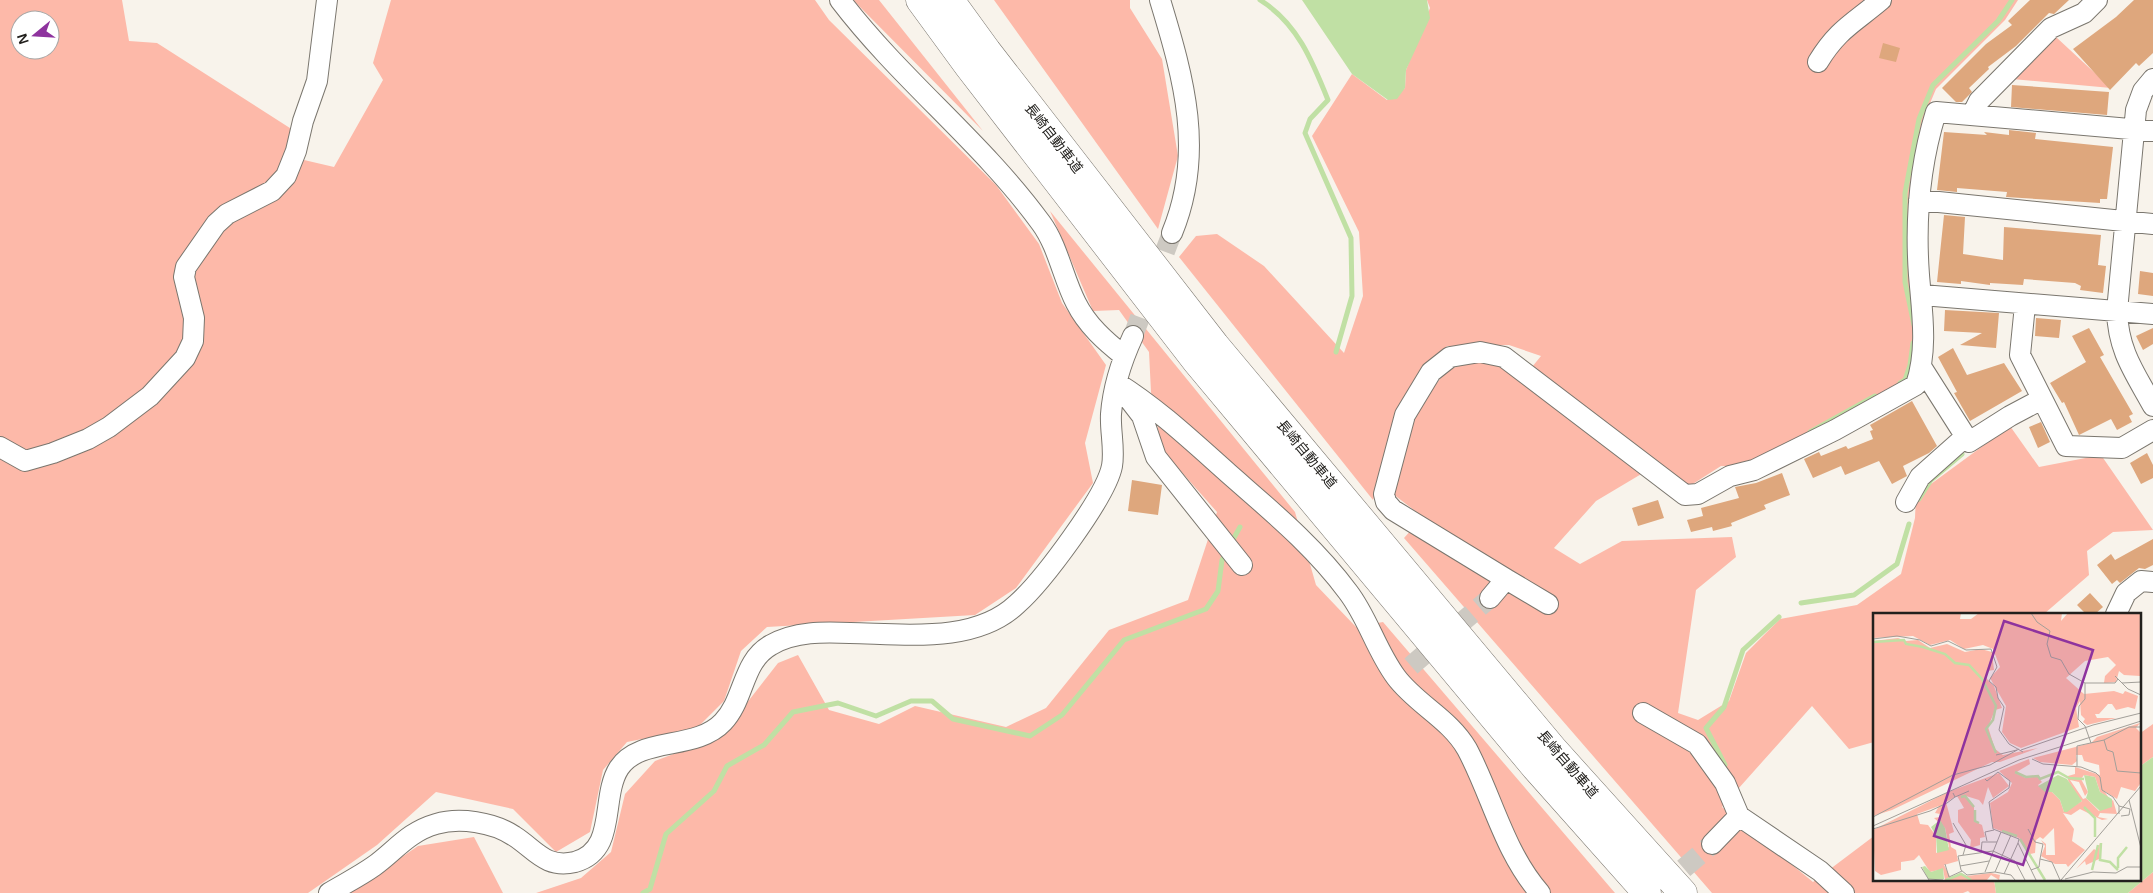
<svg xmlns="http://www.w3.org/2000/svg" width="2153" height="893" viewBox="0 0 2153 893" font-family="Helvetica,'Noto Sans JP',sans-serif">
	<rect width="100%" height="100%" fill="#f8f3eb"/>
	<path fill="#fdb9a9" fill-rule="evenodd" d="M0,0H122L129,41L157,43L293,130L287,156L334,167L383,80L373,63L391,0H815L829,20L996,185L1039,244L1062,303L1106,365L1085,443L1093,483L1016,588L975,615L767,627L741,651L724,701L697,728L627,742L603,770L590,832L556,852L513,809L436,792L377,845L308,893H0ZM20,20H50V50H20Z
		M854,0H879L983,131L855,2Z
		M994,0H1130V8L1162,59L1178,156L1158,229Z
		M1427,0H2018L2005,20L1936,89L1923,120L1910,195L1909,283L1916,329L1912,382L1751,467L1721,466L1688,487L1532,367L1541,356L1509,345L1447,346L1401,401L1373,500L1179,257L1196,236L1217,234L1264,266L1344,353L1363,296L1359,232L1312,136L1352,74L1387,100L1405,88L1406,70L1430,8Z
		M2056,37L2111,88L2012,79Z
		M1050,211L1295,512L1316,585L1356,627L1383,622L1615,893H536L581,878L611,852L625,794L655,761L721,736L778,663L798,655L829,710L879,724L915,706L1006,727L1046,708L1109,630L1188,600L1217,512L1162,450L1151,392L1149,352L1119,310L1093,311Z
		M1477,360L1503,367L1643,473L1596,501L1554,548L1580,564L1622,541L1732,537L1736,557L1696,590L1678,713L1698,720L1729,701L1746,653L1780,619L1857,605L1901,574L1915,518L1916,495L2010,426L2039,467L2101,455L2153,530L2113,532L2087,551L2089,575L2044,614H1874V742L1849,749L1812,706L1722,807L1813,882L1874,836V879H1994L1996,893H1970L1968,891L1963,893H1712L1404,538L1423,517L1393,494L1415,411L1447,370Z
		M2153,724V757L2139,767V734Z
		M474,837L503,893H349L418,846Z
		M2153,872V893H2128Z"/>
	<path fill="#c0e0a4" d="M1302,0H1427L1430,18L1406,70L1405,88L1397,99L1388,100L1352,74Z
		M2153,757V872L2128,893H1996L1994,879H2139V767Z"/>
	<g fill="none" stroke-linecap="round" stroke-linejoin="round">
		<path stroke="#c0e0a4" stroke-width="5" d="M1260,0C1297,23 1312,60 1328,100L1310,119L1305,133L1351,238L1352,296L1336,352
			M1914,325L1905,282V193L1919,119L1933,85L1998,21L2012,0
			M1900,383L1905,380L1910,365L1913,343
			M1810,432L1875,396
			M1919,499L1931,480L1962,454
			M1231,543L1240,527
			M1801,603L1854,595L1897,564L1909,524
			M1725,765L1706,728L1724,707L1743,650L1779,617
			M643,893L650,889L666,834L714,791L727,766L764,745L793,712L838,703L876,716L911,701H932L953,719L1030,736L1062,715L1124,640L1206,609L1218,591L1222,560L1226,553"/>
	</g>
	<path fill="#dea77d" d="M2030,0H2069L2054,14L2049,13L2016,46L1988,67L1989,69L1969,88L1972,92L1962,102H1956L1942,88L1986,44L2012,25L2008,21Z
		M2134,0H2153V53L2139,66L2136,63L2110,90L2073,49L2116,17Z
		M1883,43L1900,48L1896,62L1879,58Z
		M2012,85L2109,92L2107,115L2011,107Z
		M2009,130L2036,133L2035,139L2113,147L2107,199H2100V203L2006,197L2007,192L1957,188V192L1937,190L1944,132L1987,135L1984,132L2009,135Z
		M1944,215L1965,217L1963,254L2003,260L2004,227L2101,235L2098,265L2106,266L2103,293L2080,290L2081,286L2075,283L2024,279L2023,285L1990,283V285L1961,281V284L1937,282Z
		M2140,271L2153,273V296L2138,294Z
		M1945,310L1999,313L1996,348L1960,345L1982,333L1944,331Z
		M2036,318L2061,320L2059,338L2035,336Z
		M2089,328L2104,355L2100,357L2133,414L2129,416L2132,422L2117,430L2111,419L2079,435L2064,402L2062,403L2050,383L2086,362L2072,336Z
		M2153,328V344L2143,350L2136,336Z
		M1953,348L1967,375L2004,363L2022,391L1970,421L1954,393L1957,392L1938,357Z
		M1912,401L1937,446L1929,453L1903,466L1907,476L1892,484L1879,461L1845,475L1841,466L1813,478L1804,459L1819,452L1821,456L1846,446L1848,449L1873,439L1870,431L1873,430L1870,425Z
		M2041,422L2050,442L2038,448L2029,427Z
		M2147,453L2153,465V478L2141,484L2130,463Z
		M1782,473L1790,495L1764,505L1766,509L1731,523L1732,526L1713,531L1712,527L1691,532L1687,520L1703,516L1701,508L1739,498L1735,487L1756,483Z
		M1132,480L1162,485L1158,515L1128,511Z
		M1658,500L1664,518L1638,526L1632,508Z
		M2153,539V565L2145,569L2139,568L2120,583L2117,580L2112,584L2097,565L2111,554L2115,560Z
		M2090,593L2103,607L2095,614H2086L2077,605Z"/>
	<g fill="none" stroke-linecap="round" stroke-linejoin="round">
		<path stroke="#cdc9c2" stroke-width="20" stroke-dasharray="20 10" stroke-linecap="butt" d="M1133,336L1172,233
			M1411,666L1490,598
			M1661,888L1712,844"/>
		<defs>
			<path id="minor" d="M840,0C901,80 982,142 1041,223C1058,246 1063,278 1076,303C1087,325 1105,341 1124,356
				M1160,0C1184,79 1205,153 1172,233
				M1818,62C1838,29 1854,23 1881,0
				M2153,79L2143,91L2136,110L2117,311C2118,351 2135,373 2153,406
				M1972,115L1979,101L2051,28L2084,13L2097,0
				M1919,200L2153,224
				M1922,295L2153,314
				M2025,305L2020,355L2066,446L2122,448L2153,430
				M1922,368L1969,442L2010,416L2042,399
				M1117,383C1157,408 1192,441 1228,473C1270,510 1314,546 1348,592C1368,618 1376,650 1396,677C1416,704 1450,719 1467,749C1492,796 1504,852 1540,893
				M1125,394L1142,416L1156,457L1242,565
				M0,447L25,461L53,453L88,439L109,427L150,396L185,358L193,341L194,318L184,277L186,267L216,224L227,214L272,191L286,176L296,151L303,121L317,81L327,0
				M1906,502L1920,477L1965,437
				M1506,579L1548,604
				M1490,598L1506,579L1393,510L1386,502L1384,494L1405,415L1431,372L1450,357L1480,352L1504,357L1685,495L1698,494L1730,476L1754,470L1835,430L1916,385C1928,349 1922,312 1919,275C1915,221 1920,164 1936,112L2153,131
				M2116,614L2126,593L2141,581L2153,582
				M1643,713L1697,744L1725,783L1739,816
				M1712,844L1739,816L1820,871L1844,893
				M329,893C344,884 360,876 374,866C396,850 408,832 436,824C459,817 493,822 514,836C535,849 545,869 575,862C618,850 600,798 619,768C640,736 696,751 723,722C745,699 742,661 771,645C795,631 824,632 850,633C904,634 975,644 1017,604C1042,582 1106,497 1112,466C1115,449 1110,431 1111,414C1113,387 1122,360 1133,336"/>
			<path id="motorway" d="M920,0L969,67L1196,361L1535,767L1647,893
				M950,0L987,51L1215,345L1554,750L1683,893"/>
		</defs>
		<use href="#minor" stroke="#7a766e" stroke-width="22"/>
		<use href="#motorway" stroke="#7a766e" stroke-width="29"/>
		<use href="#minor" stroke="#fff" stroke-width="20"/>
		<use href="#motorway" stroke="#fff" stroke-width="28"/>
	</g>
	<g text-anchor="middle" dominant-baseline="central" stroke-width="5" stroke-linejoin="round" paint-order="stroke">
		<g font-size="14" fill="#22201d" stroke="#fff">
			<text transform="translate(1054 138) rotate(52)">長崎自動車道</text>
			<text transform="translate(1307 454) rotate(50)">長崎自動車道</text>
			<text transform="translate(1568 764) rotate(49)">長崎自動車道</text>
		</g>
	</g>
	<g transform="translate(1873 613)">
		<rect width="268" height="268" fill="#f8f3eb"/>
		<path d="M0,0H88L87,6H98L106,0H189L188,8L195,0H267V63L251,62L246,58L243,69L231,70L232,63L243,52L235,44L212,48L193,65L211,81L241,78L250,81L252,78L265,83L262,96L255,94L243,97L239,91H235L226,101H222L224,105H243L214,112L210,109L212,106L208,102L207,88L203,95L206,114L148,135L137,130L129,119L133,93L117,65L127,54L120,36L110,32L91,36L77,27L57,32L40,23L0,25ZM25,25L33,28L45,27L57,35L74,31L92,39L108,36L119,39L121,57L114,58V66L121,73L129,95L122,97L115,114L122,136L130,142L165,135L127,149H119L19,197L0,203V28ZM267,110L263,115L267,119V171L262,178L248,174L244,186L231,178L236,185L227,179L222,164L211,162L208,166L215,179L212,183L206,169L197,167L210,186L213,185L226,198L240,187L244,201L227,200L225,204L235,206L229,207L207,196L198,202L190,200L201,216L199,228L212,237L195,254L193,251H182L168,243L172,233L168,227L173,231V242H182L181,215L170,226L167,224L163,227L162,240L157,241L146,225L120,215L117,190L135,179L139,170L126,158L156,146L157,151L142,160L153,165L164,163L169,169L165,172L168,175L179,179L187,187L191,199L209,188L200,178L195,167V163L202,161V154L227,162L226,152L211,148L209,142H203L204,148L199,152L167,149L160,145L218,130L224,124ZM126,160L136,173L120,185L115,174L110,192L106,187L93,183L101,194V208L109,212L112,224L107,225V232L97,235L98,227L85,209V197L91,195L84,183L73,189L81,219L76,221L78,234L83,237L85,248L71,252L78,265L88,260L94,263L118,260L127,262L126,267L118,262L114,267H72L70,256L57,259L46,242L41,247L28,249V257L8,262L2,258L0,217L75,179ZM66,193L62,200L67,201V204L61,205L72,215L76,234L63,240V223L55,212L47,211L44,201ZM227,230L226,246L213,252L212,248L203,256L221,236L224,238Z" fill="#fdb9a9" fill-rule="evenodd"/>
		<path d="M185,162L194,166L209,188L194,199H191L187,187L179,179H172L165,173ZM211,162L222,164L227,179L239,186V194L227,198L213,185L215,179ZM67,207L72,215L76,237L64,240L63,223L58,214ZM52,253L58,259L70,255L71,266H55L49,254Z" fill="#c0e0a4"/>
		<path fill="none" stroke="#c0e0a4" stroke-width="2.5" d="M0,29L31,27L33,31L50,34L72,41L82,50L96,52L109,66L123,93L120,107L113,116L123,140M142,159L153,164L165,163L167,166L185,159L196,165L211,166M88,184L92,183L101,194M211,194L222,205V224M102,197V208L106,210M129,218L144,223M147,226L172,267M228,230L227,247L237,249L245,257M245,255V245L254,234M219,257L225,232M73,267L88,261L98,267"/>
		<path fill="none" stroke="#a29f99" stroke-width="1" d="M158,0L164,9L177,18L174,31L178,44L188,47L196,61L212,70V86L206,93L205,106L212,113L218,130M0,26L24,23L47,27L58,33L75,28L93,37L118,36L124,54L116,68L123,74L125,85L131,94L126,117L136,131L150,139M242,63L255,76L268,82M212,70H242L245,66M249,70L268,69M231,127L256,114H268M148,137L220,112L268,100M123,142L144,137M159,146L170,151L208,154L223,160L227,164L229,177L240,184L246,193M204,153V133L231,127L234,137L240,139L244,158L268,160M112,166L114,168L125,159L137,168L136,175L116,189L120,216L146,226L145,230L163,267M82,184L96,178M256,187L268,235M246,201V193L257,196L256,202L248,203M0,204L80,162L117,152L146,136M80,210L93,232L90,242M0,213L146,147L268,108M0,216L57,198L74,190L82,184L80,180M155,216L162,229L170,231L167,246L179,249L187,267M114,228L112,219L121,217M108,239L109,229H124M72,251L76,264L89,258M87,253L116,248M48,254L56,267M158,257L166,254L167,246M112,259L128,219M122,259L138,222M131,261L145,230M55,266L70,267M192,266L220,259L243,260L254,254H268M142,267L138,262L122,259L94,262L88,257L85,243L120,238L142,248L152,267M188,267L268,173"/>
		<path fill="#8e339e" fill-opacity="0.15" stroke="#8e339e" stroke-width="2.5" d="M131,8L220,37L150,252L61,223Z"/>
		<rect width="268" height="268" fill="none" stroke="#22201d" stroke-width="2.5"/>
	</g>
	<g transform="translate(35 35) rotate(252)"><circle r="24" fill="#ffffff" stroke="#a7a6a5"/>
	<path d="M0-4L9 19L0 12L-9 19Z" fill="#8e339e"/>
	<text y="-8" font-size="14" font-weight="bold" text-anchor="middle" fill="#22201d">N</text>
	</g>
</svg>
